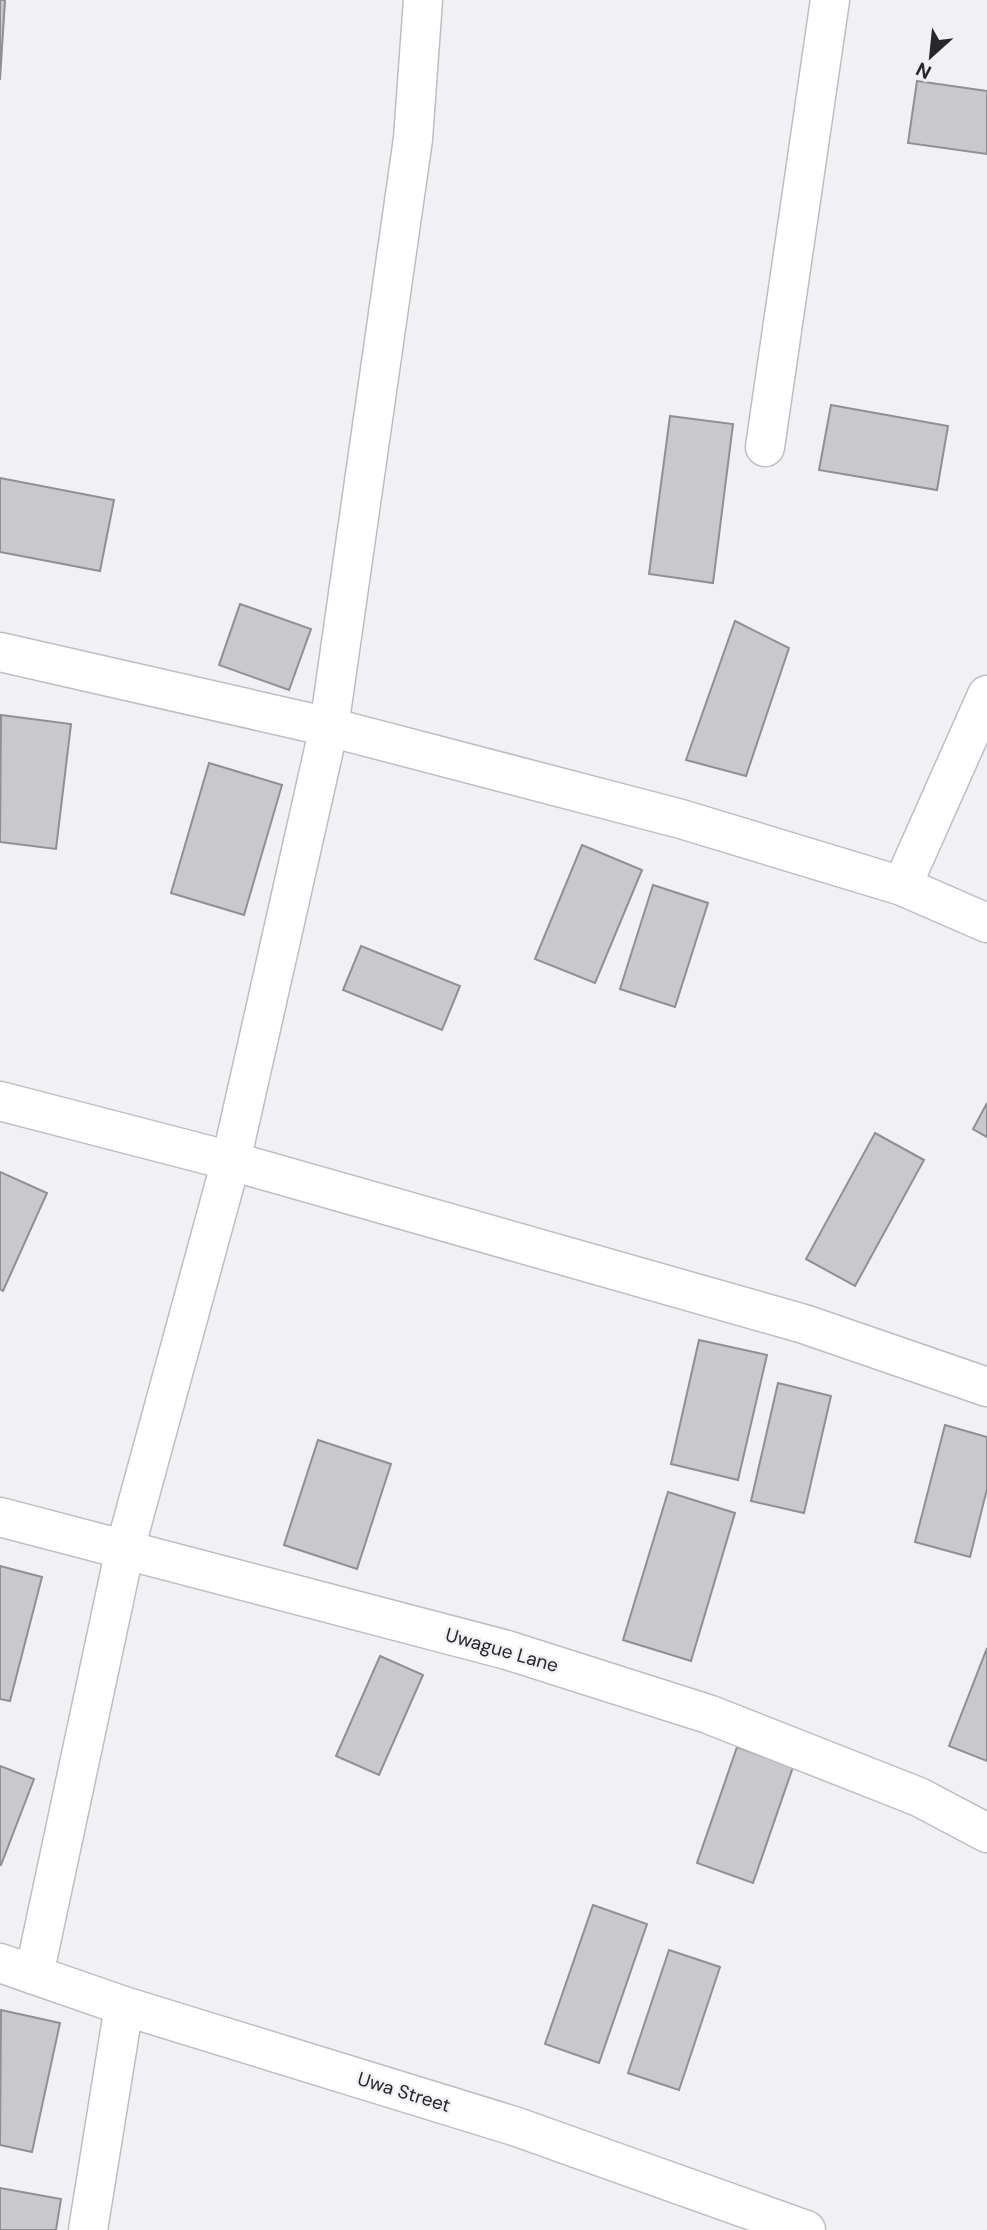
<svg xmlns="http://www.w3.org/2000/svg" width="987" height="2230" viewBox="0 0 987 2230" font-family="'DM Sans',sans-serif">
	<rect width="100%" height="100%" fill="#f1f0f4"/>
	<path fill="#c9c8cc" stroke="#908f92" stroke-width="2" d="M0,0H5L0,80Z
		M917,81L987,91V154L908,143Z
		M831,405L948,426L937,490L819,470Z
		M670,416L733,424L713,583L649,574Z
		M0,478L114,500L100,571L0,552Z
		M240,604L311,629L289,690L219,665Z
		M735,621L789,648L746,776L686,760Z
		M1,715L71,724L56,849L0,842Z
		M209,763L282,785L244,915L171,893Z
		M582,845L642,870L595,983L535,959Z
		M653,885L708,903L675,1007L620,989Z
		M361,946L460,986L442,1030L343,990Z
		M987,1103V1137L973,1129Z
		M875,1133L924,1160L855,1286L806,1259Z
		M0,1172L47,1193L3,1291L0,1289Z
		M699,1340L767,1355L738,1480L671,1464Z
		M778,1383L831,1396L804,1513L751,1501Z
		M945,1425L987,1437V1489L970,1557L915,1542Z
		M318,1440L391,1464L357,1569L284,1545Z
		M668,1492L735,1513L691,1661L623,1640Z
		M0,1566L42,1577L10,1701L0,1699Z
		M987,1648V1761L949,1746Z
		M380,1656L423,1675L379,1775L336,1756Z
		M737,1747L793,1767L753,1883L697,1863Z
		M0,1766L34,1779L1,1865H0Z
		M593,1905L647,1924L599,2063L545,2044Z
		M669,1950L720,1967L679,2090L628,2073Z
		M1,2010L60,2023L32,2152L0,2145Z
		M0,2188L61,2199L56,2230H0Z"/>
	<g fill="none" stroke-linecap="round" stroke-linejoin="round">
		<defs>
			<path id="minor" d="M765,447L830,0
				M0,652L329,727L681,819L902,886L987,923
				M902,886L987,695
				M0,1101L231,1161L804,1324L987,1387
				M0,1517L507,1650L708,1714L919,1797L987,1833
				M0,1963L124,2006L514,2126L806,2230
				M34,1975L125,1549L231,1161L329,727L413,139L423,0
				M88,2230L124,2006"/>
		</defs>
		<use href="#minor" stroke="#bebdc1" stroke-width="41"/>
		<use href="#minor" stroke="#fff" stroke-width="38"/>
	</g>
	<g text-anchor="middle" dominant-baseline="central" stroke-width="5" stroke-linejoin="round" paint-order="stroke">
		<g font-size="19" fill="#272628" stroke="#f1f0f4">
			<text transform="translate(502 1650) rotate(16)">Uwague Lane</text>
			<text transform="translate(404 2092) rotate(17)">Uwa Street</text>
		</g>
	</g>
	<g transform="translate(931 56) rotate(207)" stroke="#f1f0f4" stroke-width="5" paint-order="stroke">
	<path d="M0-5L12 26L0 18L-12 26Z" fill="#272628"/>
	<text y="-10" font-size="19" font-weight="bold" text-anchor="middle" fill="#272628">N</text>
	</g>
</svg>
